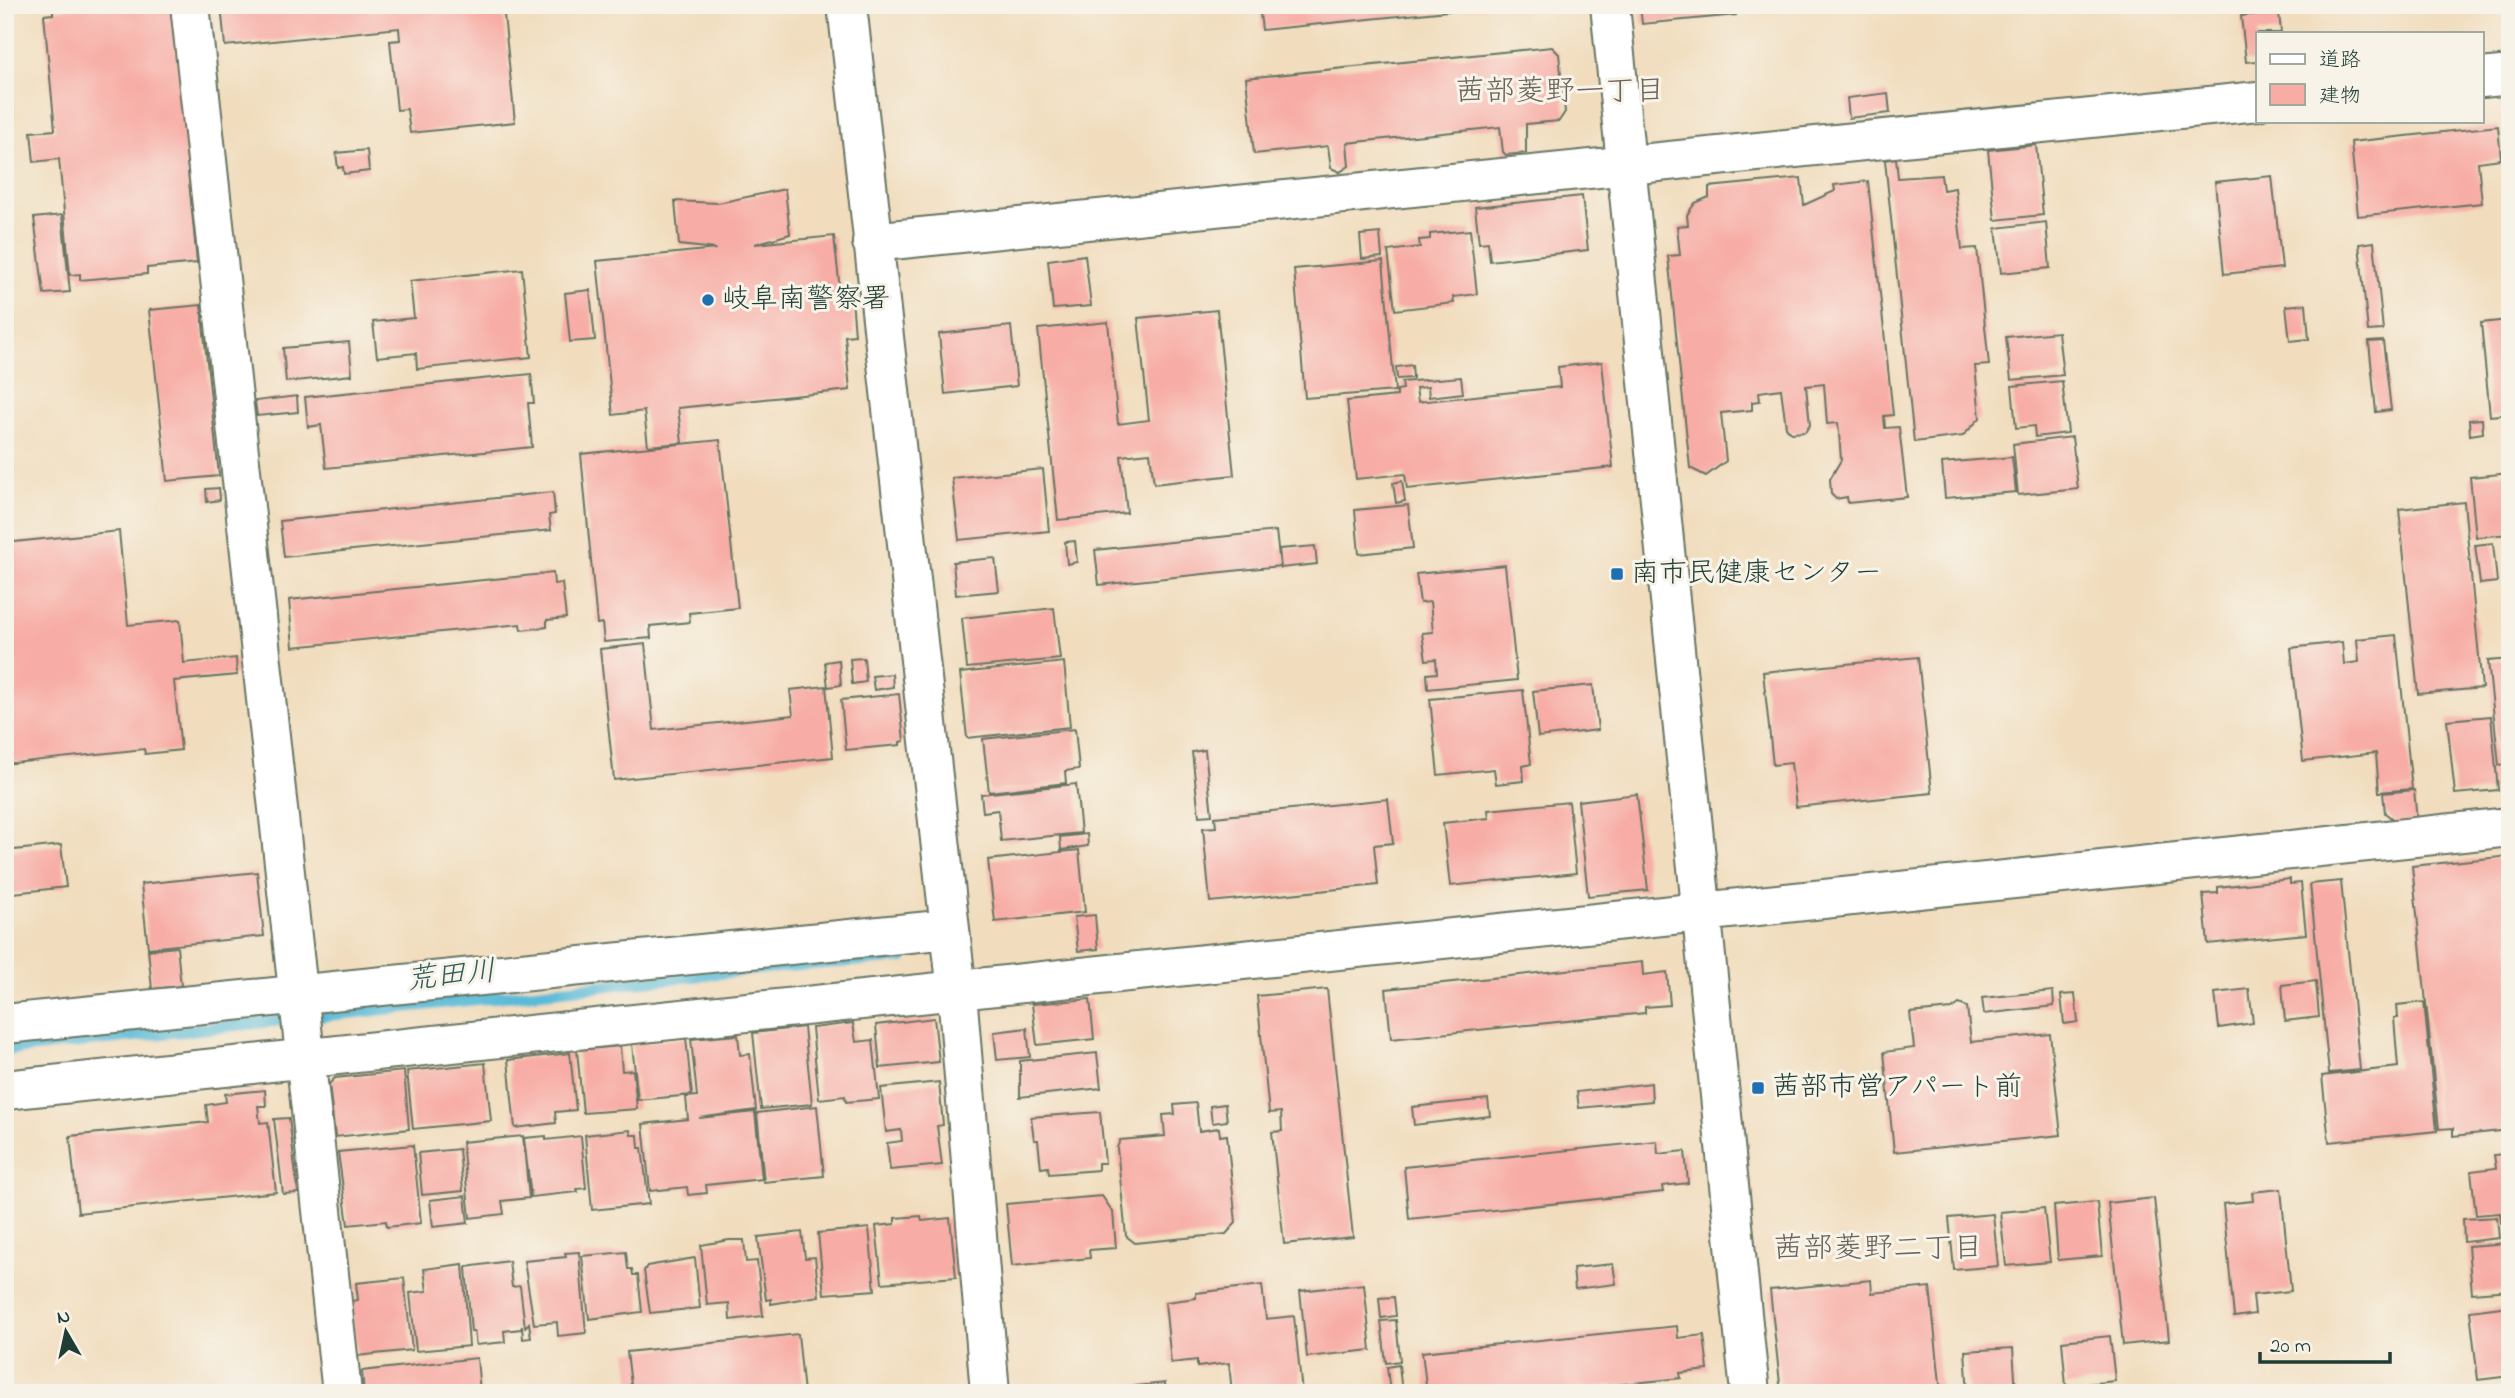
<svg xmlns="http://www.w3.org/2000/svg" width="2515" height="1398" viewBox="0 0 2515 1398" font-family="'Indie Flower','Klee One',sans-serif">
	<rect width="100%" height="100%" fill="#f7f3e8"/>
	<filter id="ink" filterUnits="userSpaceOnUse"><feTurbulence type="fractalNoise" baseFrequency=".0143" numOctaves="2"/><feDisplacementMap in="SourceGraphic" scale="14" xChannelSelector="R" yChannelSelector="G"/><feConvolveMatrix kernelMatrix="1 2 1 2 8 2 1 2 1" color-interpolation-filters="sRGB"/></filter>
	<filter id="wash" filterUnits="userSpaceOnUse"><feTurbulence type="fractalNoise" baseFrequency=".00686" numOctaves="4" result="noise"/><feDisplacementMap in="SourceGraphic" scale="28" xChannelSelector="R" yChannelSelector="G"/><feGaussianBlur stdDeviation="1.57" result="paint"/><feColorMatrix in="noise" values="0 0 0 0 0 0 0 0 0 0 0 0 0 0 0 0 0 1.4 0 .05"/><feComposite in="paint" operator="in"/></filter>
	<g filter="url(#wash)">
		<rect width="100%" height="100%" fill="#f1ddbe"/>
		<g fill="none" stroke-linecap="round" stroke-linejoin="round">
			<path stroke="#5abbd8" stroke-width="12" d="M5,1050L785,966L903,957"/>
		</g>
		<g id="blocks">
			<path fill="#f7ada6" d="M99,5H172L197,263L147,268V274L80,280V274L70,275L59,159L34,162L31,132L55,130L44,15L53,14V10Z
				M221,5H503L515,122L410,133L407,109L397,110L390,41L400,40L399,28L225,46Z
				M1259,5H1486V7L1262,30Z
				M1640,5H1735L1736,15L1642,24Z
				M2279,12L2281,33H2258V61L2246,62L2241,16Z
				M1552,47L1559,54L1565,112L1559,121L1526,124V153L1506,155L1503,152L1500,127L1347,143L1349,166L1340,172L1331,168L1328,146L1254,154L1246,78Z
				M1888,93L1890,113L1849,118L1847,98Z
				M2498,126L2501,159L2478,162L2482,203L2358,216L2351,142Z
				M2036,145L2043,215L1995,220L1988,150Z
				M367,150L369,171L344,174L343,167L338,168L336,153Z
				M1896,158L1898,178L1941,175L1943,190L1955,188L1962,249L1977,248L1989,365L1975,366L1980,418L1963,436L1914,442L1885,160Z
				M2272,176L2282,268L2224,274L2215,182Z
				M1801,178L1804,205L1835,191L1834,185L1868,181L1893,415L1884,416L1885,428L1899,427L1907,497L1848,503L1847,497L1836,499L1831,494L1830,479L1841,460L1839,433L1838,423L1827,424L1824,384L1806,386L1810,425L1805,432L1791,433L1786,427L1781,389L1759,392L1760,401L1752,402V410L1721,413L1726,461L1706,476L1690,468L1668,256L1680,255L1677,226L1688,225L1687,215L1695,203L1709,197V187Z
				M785,189L790,234L755,244L834,236L841,299L852,298L855,335L845,336L850,390L678,408L682,443L648,446L644,411L613,415L597,261L716,249L679,245L675,201L718,203Z
				M1582,196L1588,250L1490,261L1488,242L1479,243L1475,207Z
				M62,215L70,292L44,294L34,218Z
				M2046,222L2050,268L2001,273L1996,228Z
				M1470,230L1477,294L1453,297L1454,303L1395,310L1388,251L1420,247L1419,240L1430,239V234Z
				M1380,233L1382,257L1362,259L1360,235Z
				M2374,242L2383,330L2368,331L2359,244Z
				M1085,255L1091,306L1053,309L1048,260Z
				M1383,261L1395,391L1305,398L1294,269Z
				M522,269L531,357L417,369L416,353L377,357L373,322L414,318L410,281Z
				M590,290L595,340L570,342L565,293Z
				M2506,303H2510V414L2490,416L2481,323L2508,320Z
				M2306,304L2309,339L2290,341L2286,306Z
				M201,305L219,476L167,481L149,310Z
				M1217,310L1234,475L1154,484L1150,453L1121,456L1127,513L1058,520L1038,329L1108,322L1118,424L1149,420L1138,318Z
				M1011,326L1017,386L945,394L939,334Z
				M2058,332L2063,375L2011,380L2006,337Z
				M2383,341L2391,410L2376,412L2369,342Z
				M349,342L352,375L286,382L283,348Z
				M1602,362L1613,467L1407,489L1405,474L1356,479L1347,401L1397,396V390L1403,389L1402,382L1461,377L1463,393L1429,397L1428,387L1416,388L1418,402L1560,387L1558,367Z
				M1412,365L1413,378L1397,379L1396,367Z
				M531,374L534,403H528L532,447L326,468L321,425L308,427L305,397Z
				M2062,381L2068,433L2035,437L2034,426L2016,428L2012,386Z
				M297,396L298,412L257,416L255,401Z
				M2482,419L2483,433L2470,435L2469,420Z
				M2072,437L2078,489L2018,495L2013,444Z
				M720,440L738,608L689,613L690,622L650,626L651,638L604,642L602,623L597,624L581,454Z
				M2012,457L2016,492L1945,498L1942,463Z
				M1043,469L1049,531L959,540L952,478Z
				M2510,473V534L2476,537L2470,477Z
				M1402,481L1405,501L1396,503L1393,483Z
				M219,488L220,500L207,502L206,489Z
				M553,492L555,514L549,515L551,530L284,557L280,521Z
				M2464,502L2482,688L2418,694L2399,509Z
				M1408,505L1413,548L1359,554L1355,510Z
				M119,531L128,625L180,620L184,663L236,658L237,675L174,681L181,750L145,754L144,749L5,764V543Z
				M1276,531L1280,566L1099,585L1095,550Z
				M1075,541L1077,562L1067,564L1065,542Z
				M2493,543L2497,582L2480,584L2475,545Z
				M1315,546L1317,564L1281,568L1279,549Z
				M995,558L999,591L956,595L953,562Z
				M1505,565L1517,680L1428,689L1427,674L1437,673L1436,659L1426,660L1422,633L1433,632L1430,602L1420,603L1416,574Z
				M553,573L554,584L562,583L566,618L547,620V627L521,630L520,624L293,647L289,600Z
				M1054,608L1060,659L967,668L962,618Z
				M2396,635L2412,789L2379,792L2376,753L2303,761L2291,648L2342,642L2344,664L2359,662L2357,639Z
				M645,644L654,730L793,715L790,690L826,686L833,757L614,780L600,649Z
				M1918,657L1932,793L1796,807L1791,763L1773,765L1763,672Z
				M864,658L866,682L852,684L850,659Z
				M2510,659V764L2499,765L2488,661Z
				M839,660L841,685L828,687L825,662Z
				M1064,662L1070,727L967,738L960,673Z
				M892,674L893,687L874,690L872,676Z
				M1593,685L1598,730L1538,737L1533,691Z
				M1523,690L1531,764L1523,766L1524,781L1496,784L1494,769L1438,775L1430,699Z
				M899,694L904,741L900,742V745L846,750L841,700Z
				M2491,716L2498,790L2455,794L2447,720Z
				M1075,729L1079,769L1065,771L1066,783L989,792L983,739Z
				M1205,750L1212,815L1199,816L1192,752Z
				M1076,784L1081,833L1001,841L998,810L983,812L981,794Z
				M2414,790L2417,821L2399,824L2385,813L2383,793Z
				M1637,794L1648,890L1588,896L1578,801Z
				M1388,799L1393,843L1374,845L1378,885L1210,902L1203,828L1216,827L1215,817Z
				M1569,802L1576,873L1450,886L1443,823L1489,818L1488,810Z
				M1087,834L1088,846L1061,850L1060,837Z
				M61,845L66,887L5,894V851Z
				M1079,850L1085,912L995,922L988,860Z
				M2510,856V1130L2453,1136V1128L2439,1129L2412,866Z
				M257,872L264,936L148,948L141,884Z
				M2290,879V884L2301,883L2306,934L2208,944L2203,894L2218,893V887Z
				M2341,881L2360,1070L2329,1073L2310,884Z
				M1095,915L1098,949L1078,951L1074,917Z
				M177,947L181,986L152,989L148,950Z
				M1642,962L1643,975L1667,972L1670,1005L1645,1007V1013L1391,1039L1386,989Z
				M2316,981L2319,1017L2285,1021L2282,985Z
				M1327,989L1353,1237L1284,1244L1272,1132L1282,1131L1281,1112L1269,1113L1257,996Z
				M2249,989L2253,1023L2219,1028L2215,993Z
				M2053,991L2054,1006L1984,1014L1982,998Z
				M2075,994L2078,1022L2064,1024L2061,995Z
				M1090,999L1094,1039L1037,1045L1032,1004Z
				M2424,1002L2437,1131L2329,1142L2322,1076L2398,1067L2394,1018H2398L2397,1005Z
				M1959,1004L1967,1007L1971,1042L2050,1034L2061,1135L1894,1152L1884,1052L1914,1048L1910,1013L1952,1009Z
				M934,1018L939,1062L880,1068L876,1025Z
				M853,1023L856,1042L873,1040L879,1099L846,1102L845,1096L819,1099L812,1028Z
				M804,1027L812,1104L761,1109L753,1033Z
				M1027,1028L1030,1057L997,1060L994,1032Z
				M738,1035L740,1055L750,1054L756,1110L699,1118L755,1112L762,1179L706,1185L707,1193L688,1195L687,1187L650,1191L643,1124L688,1119L686,1097L697,1096L691,1039Z
				M686,1038L692,1095L638,1100L632,1044Z
				M620,1046L622,1071L633,1070L637,1109L583,1113L577,1050Z
				M570,1053L576,1110L555,1112L556,1123L515,1128L508,1060Z
				M1097,1053L1101,1088L1020,1097V1061Z
				M485,1063L491,1121L413,1129L407,1071Z
				M404,1071L409,1129L335,1137L329,1084L335,1078Z
				M939,1082L943,1125L937,1126L942,1165L890,1170L887,1143L902,1141L901,1130L886,1132L881,1088Z
				M1651,1083L1652,1101L1579,1108L1577,1092Z
				M265,1090L266,1106H258L260,1123L268,1122L276,1192L78,1213L70,1136L208,1122L206,1105L226,1102L225,1094Z
				M1488,1099L1490,1116L1414,1125L1412,1107Z
				M1196,1103L1199,1131L1219,1128L1220,1136L1227,1135L1236,1223L1226,1234L1135,1243L1126,1236L1117,1148L1120,1140L1165,1136L1163,1115L1175,1114L1174,1105Z
				M1225,1104L1227,1121L1212,1123L1210,1106Z
				M817,1106L824,1176L764,1182L757,1113Z
				M1100,1112L1105,1163H1098V1170L1049,1174L1048,1167L1041,1168L1038,1140H1034L1031,1117Z
				M289,1118L298,1193L283,1194L274,1119Z
				M630,1130L631,1135H638L639,1148H642L649,1204L592,1210L585,1135Z
				M523,1136L529,1198L502,1201L504,1214L470,1218L462,1142Z
				M546,1136V1140L581,1136L586,1188L577,1189L578,1192L531,1197L524,1138Z
				M1657,1141L1658,1154L1685,1151L1688,1183L1662,1186L1663,1192L1409,1219L1404,1167Z
				M413,1145L421,1223L387,1227L386,1221L348,1225L338,1152Z
				M459,1149L463,1191L422,1195L418,1153Z
				M2510,1153V1222L2501,1223L2500,1213L2476,1215L2471,1171L2496,1168L2494,1155Z
				M2281,1189L2291,1291L2253,1295L2255,1314L2234,1317L2223,1204L2253,1201L2252,1192Z
				M465,1196L468,1223L433,1227L430,1200Z
				M1102,1196L1113,1212L1116,1248L1089,1250L1090,1258L1012,1266L1006,1204Z
				M2154,1198L2169,1340L2123,1345L2108,1203Z
				M2097,1202L2102,1256L2058,1260L2054,1206Z
				M2044,1208L2050,1262L2006,1266L2000,1212Z
				M1993,1214L1998,1266L1954,1270L1949,1218Z
				M921,1216L922,1221L950,1218L956,1277L882,1283L876,1226L895,1224V1218Z
				M2497,1217L2499,1238L2464,1242L2463,1219Z
				M869,1228L875,1290L824,1294L818,1233Z
				M802,1232L805,1258L815,1257L819,1296L771,1304V1299L766,1300L758,1237Z
				M729,1240H744L746,1262L757,1261L763,1316L730,1320L729,1303L707,1305L701,1245Z
				M2509,1243L2510,1290L2472,1293L2468,1246Z
				M579,1252L586,1333L558,1336L557,1322L534,1324L524,1261L566,1257L565,1253Z
				M626,1252L628,1269H632L633,1275H638L642,1312L589,1319L582,1256Z
				M695,1258L700,1308L650,1313L644,1271L647,1266Z
				M509,1261L512,1287L520,1286L525,1327L529,1323L531,1338L523,1339L522,1326L521,1329L504,1331L505,1342L476,1345L474,1332H471L466,1267Z
				M463,1264L469,1346L416,1351L410,1293L427,1291L424,1269Z
				M1613,1264L1616,1284L1575,1289L1573,1268Z
				M404,1278L412,1350L357,1356L351,1301L358,1300L356,1283Z
				M1871,1280L1872,1293L1930,1287L1941,1393H1781L1770,1290Z
				M1364,1284L1371,1350L1307,1357L1300,1291Z
				M1262,1285L1266,1319L1294,1316L1302,1393H1232L1229,1363L1197,1367V1360L1171,1363L1165,1302L1196,1298V1293Z
				M1394,1297L1396,1316L1381,1318L1379,1298Z
				M2509,1306L2510,1376L2478,1380L2470,1311Z
				M1396,1320L1400,1361L1386,1363L1381,1321Z
				M1677,1326L1678,1338L1704,1335L1708,1370L1680,1373L1681,1378L1538,1393H1427L1422,1352Z
				M798,1334L804,1393H632L627,1352Z
				M2110,1336L2115,1381L2066,1386L2062,1341Z
				M2013,1348L2016,1393H1968L1965,1351Z
				M477,1358L480,1393H364L362,1371Z
				M1399,1365L1402,1393H1390L1387,1367Z
				M1165,1383L1166,1393H1127L1126,1387Z"/>
		</g>
	</g>
	<g filter="url(#ink)">
		<use href="#blocks" fill-opacity="0" stroke="#687564" stroke-width="2"/>
		<g fill="none" stroke-linecap="round" stroke-linejoin="round">
			<defs>
				<path id="minor" d="M190,5L342,1393
					M847,5L957,992L990,1393
					M2482,78L2510,75
					M872,242L2258,101
					M5,1024L949,929
					M5,1090L2510,827"/>
				<path id="tertiary" d="M1610,5L1750,1393"/>
			</defs>
			<use href="#minor" stroke="#687564" stroke-width="42"/>
			<use href="#tertiary" stroke="#687564" stroke-width="42"/>
			<use href="#minor" stroke="#fff" stroke-width="38"/>
			<use href="#tertiary" stroke="#fff" stroke-width="38"/>
		</g>
	</g>
	<g fill="#1f6fb2" stroke="#f7f3e8" stroke-width="2.5">
		<circle cx="708" cy="300" r="7"/>
		<rect x="1610" y="567" width="14" height="14" rx="3.5"/>
		<rect x="1751" y="1081" width="14" height="14" rx="3.5"/>
	</g>
	<g text-anchor="middle" dominant-baseline="central" stroke-width="6" stroke-linejoin="round" paint-order="stroke">
		<g font-size="28" fill="#1f3d34" stroke="#f7f3e8" text-anchor="start">
			<text x="722" y="300">岐阜南警察署</text>
			<text x="1631" y="574">南市民健康センター</text>
			<text x="1772" y="1088">茜部市営アパート前</text>
		</g>
		<g font-size="30" fill="#6b645c" stroke="#f7f3e8">
			<text x="1560" y="93">茜部菱野一丁目</text>
			<text x="1878" y="1250">茜部菱野二丁目</text>
		</g>
		<g font-size="30" font-style="italic" fill="#2e5c5d" stroke="#f7f3e8">
			<text transform="translate(451 977) rotate(-6)">荒田川</text>
		</g>
	</g>
	<rect width="2515" height="1398" fill="none" stroke="#f7f3e8" stroke-width="28"/>
	<rect x="2256" y="32" width="228" height="91" fill="#f7f3e8" stroke="#a1aaa0" stroke-width="2"/>
	<rect x="2270" y="54" width="35" height="10" fill="#ffffff" stroke="#a1aaa0" stroke-width="2"/>
	<text x="2319" y="66" font-size="21" fill="#1f3d34">道路</text>
	<rect x="2270" y="84" width="35" height="21" fill="#f7ada6" stroke="#a1aaa0" stroke-width="2"/>
	<text x="2319" y="102" font-size="21" fill="#1f3d34">建物</text>
	<g transform="translate(66 1332) rotate(351)" stroke="#f7f3e8" stroke-width="5" paint-order="stroke">
	<path d="M0-5L12 26L0 18L-12 26Z" fill="#1f3d34"/>
	<text y="-10" font-size="19" font-weight="bold" text-anchor="middle" fill="#1f3d34">N</text>
	</g>
	<path d="M2260 1352v10h130v-10" fill="none" stroke="#1f3d34" stroke-width="3.5"/>
	<text x="2270" y="1352" font-size="21" fill="#1f3d34" stroke="#f7f3e8" stroke-width="5" paint-order="stroke">20 m</text>
</svg>
